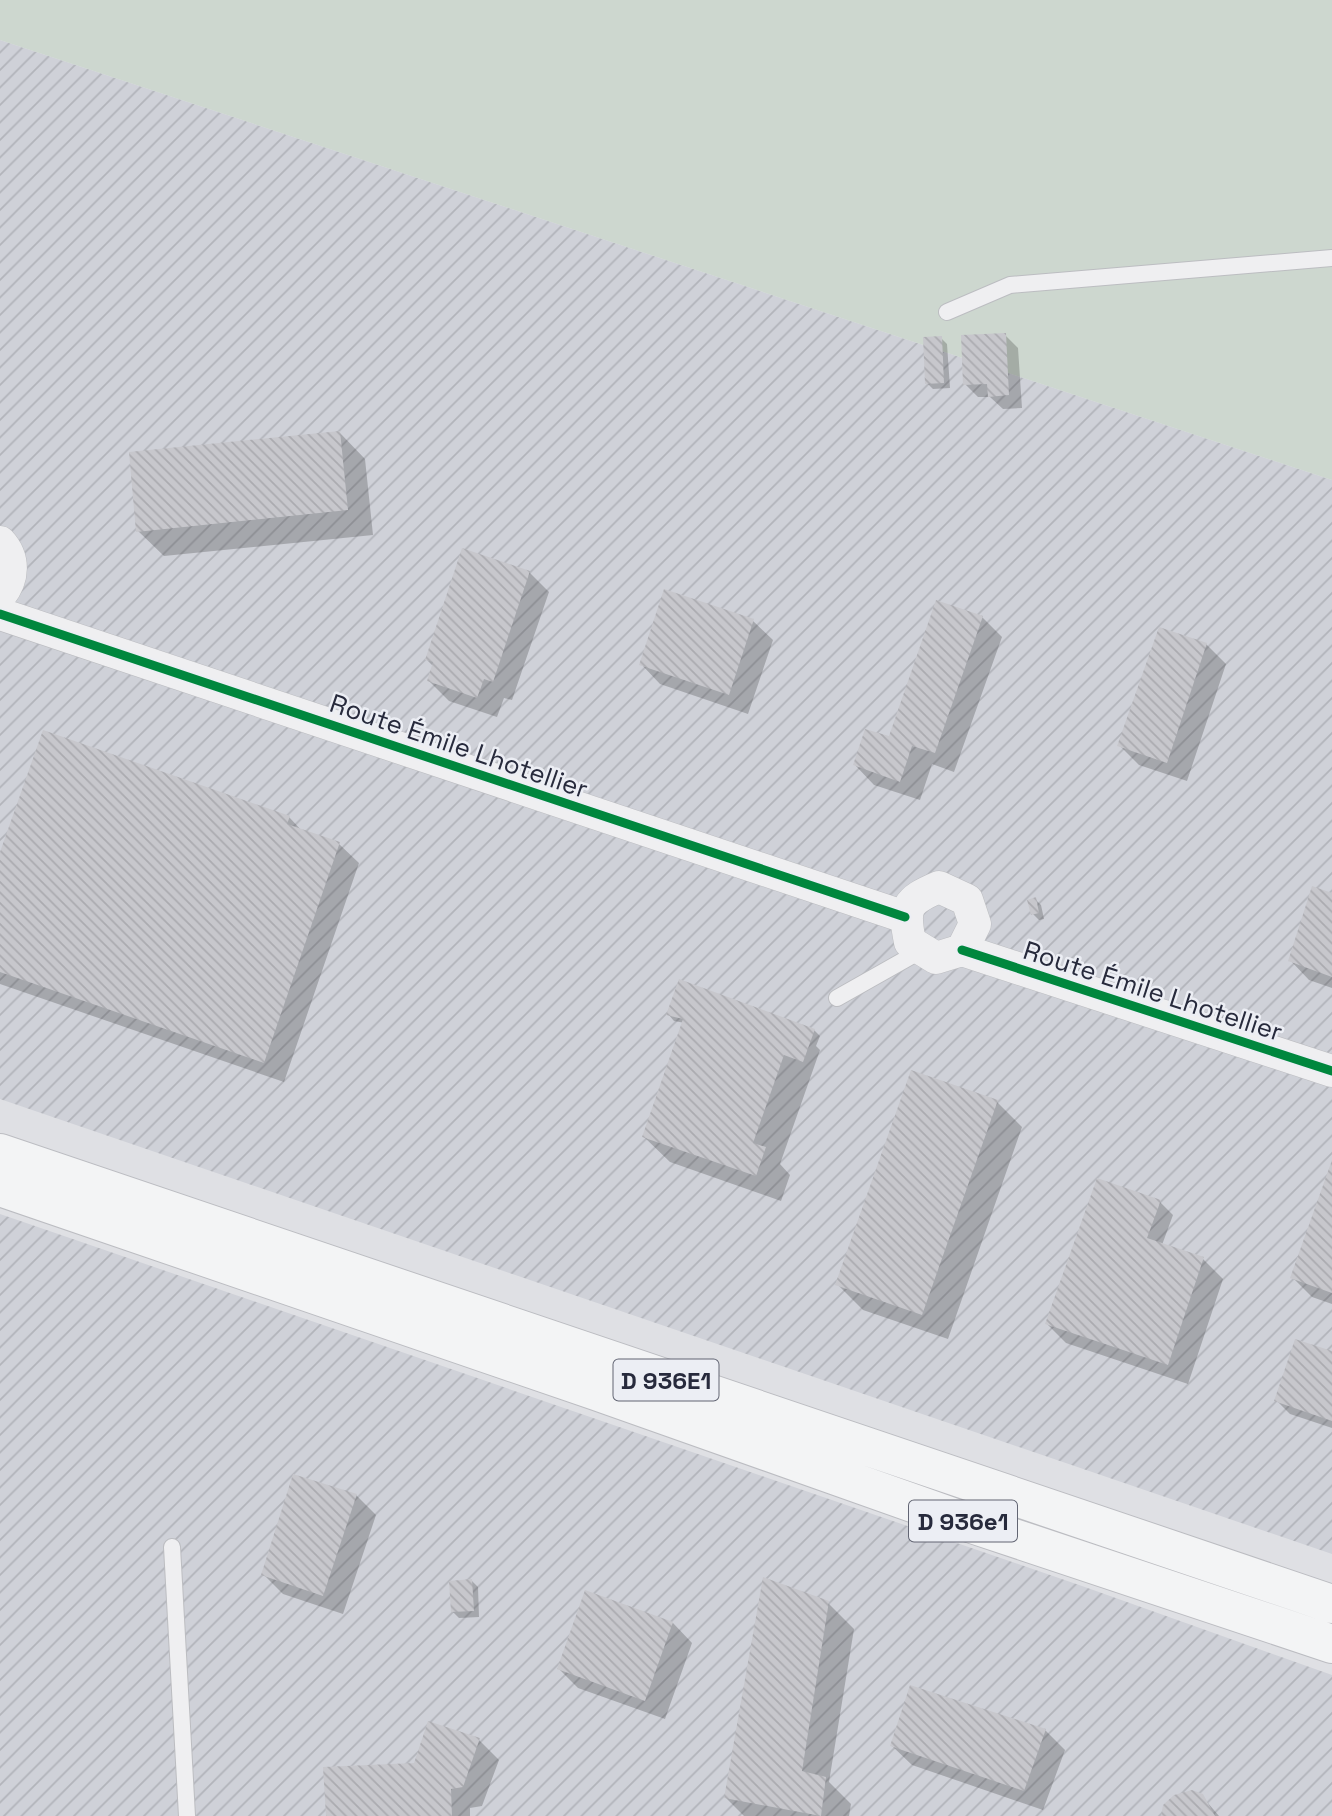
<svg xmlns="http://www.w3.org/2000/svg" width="1332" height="1816" viewBox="0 0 1332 1816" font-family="'Space Grotesk',sans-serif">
	<defs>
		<pattern id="industrial-furrows" width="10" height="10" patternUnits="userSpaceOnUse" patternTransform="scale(1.75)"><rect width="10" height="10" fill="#cfd1d8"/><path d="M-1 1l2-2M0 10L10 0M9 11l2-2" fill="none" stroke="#b2b4ba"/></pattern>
		<pattern id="building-back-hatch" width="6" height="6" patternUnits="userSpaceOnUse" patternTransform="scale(1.75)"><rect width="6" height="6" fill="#c7c7cc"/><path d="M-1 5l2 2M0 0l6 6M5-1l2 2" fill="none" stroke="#ababb0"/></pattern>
	</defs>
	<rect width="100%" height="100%" fill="#dfe0e4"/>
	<path fill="url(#industrial-furrows)" d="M0,40L1332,480V1554L0,1099Z
		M0,1214L1082,1586L1332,1675V1816H0Z"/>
	<path fill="#cdd7cf" d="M0,0H1332V480L0,40Z"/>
	<path fill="#0003" d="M1005,335L1018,348L1022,408L1003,409L990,397H978L965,384Z
		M941,338L947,344L950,388L933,389L927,383Z
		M340,433L365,459L373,535L164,556L138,531Z
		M529,572L549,592L512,700L504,698L497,717L449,701L429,681L434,667L427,660Z
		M982,617L1002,637L954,772L932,764L920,800L874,785L855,765L890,738Z
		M753,621L773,640L748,714L660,684L641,664Z
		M1206,644L1226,664L1187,781L1139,765L1119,745Z
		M289,817L303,832L339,844L359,863L284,1082L0,984V859Z
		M1332,895V988L1309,980L1290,960Z
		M1035,899L1041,905L1044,919L1039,920L1033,914Z
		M668,1014L814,1030L820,1036L816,1046L820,1050L780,1164L790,1175L781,1201L670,1162L644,1137L685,1023L674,1021Z
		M997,1102L1022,1127L948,1339L863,1310L837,1284Z
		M1332,1166V1304L1312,1297L1292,1277Z
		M1160,1202L1173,1215L1162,1245L1203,1259L1223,1279L1188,1384L1066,1343L1047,1324Z
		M1332,1353V1428L1290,1414L1277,1401Z
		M356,1495L376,1515L343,1614L283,1594L263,1574Z
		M472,1581L478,1587L479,1617L459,1618L453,1612Z
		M828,1603L854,1629L829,1782L851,1804L849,1816H744L725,1797Z
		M673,1623L692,1643L665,1719L578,1688L559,1669Z
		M1045,1730L1065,1750L1043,1810L912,1765L892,1746Z
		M479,1740L499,1760L482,1806L470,1808V1816H327L415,1764Z
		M1202,1796L1219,1816H1163Z"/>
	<path fill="url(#building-back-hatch)" d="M1006,333L1009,395L988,397L987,384L963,385L961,335Z
		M942,336L944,383L925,384L923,337Z
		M340,431L348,510L136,532L129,452Z
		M462,548L530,571L493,682L484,679L477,698L427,681L433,662L425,660Z
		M664,589L754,619L729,695L639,665Z
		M936,600L983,616L935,753L912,746L900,782L853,765L865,729L889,736Z
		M1159,627L1207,643L1167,763L1117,746Z
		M43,730L290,816L287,824L340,842L264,1063L0,972V852Z
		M1312,886L1332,893V977L1288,961Z
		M1036,897L1039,913L1031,915L1027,900Z
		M679,979L815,1029L803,1062L784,1055L753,1143L766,1147L756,1176L642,1137L683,1019L666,1015Z
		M911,1070L998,1100L922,1315L835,1285Z
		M1332,1160V1293L1290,1278Z
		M1097,1178L1161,1200L1147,1238L1204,1257L1168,1365L1045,1324Z
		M1295,1339L1332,1351V1421L1274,1401Z
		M293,1474L357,1494L323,1596L261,1575Z
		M763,1577L829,1601L802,1771L826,1777L821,1816L724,1798Z
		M472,1579L474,1611L451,1612L449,1581Z
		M585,1590L673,1622L645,1701L557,1669Z
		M910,1685L1046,1729L1024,1791L890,1746Z
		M428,1721L480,1738L463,1787L451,1789L452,1816H326L323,1767L414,1763Z
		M1192,1790L1203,1794L1215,1816H1161L1163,1805L1174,1795Z"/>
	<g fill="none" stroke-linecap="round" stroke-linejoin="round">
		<defs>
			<path id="lane" d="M947,312L1010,285L1332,258
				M837,998L922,950
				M172,1547L187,1816"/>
			<path id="street" d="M0,542C15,558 14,579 0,596
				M0,614L905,917
				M939,887L967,900L975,924L962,950L936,958L910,942C903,907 906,901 939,887Z
				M962,950L1332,1071"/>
			<path id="primary" d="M0,1153L1332,1604
				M0,1187L596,1391L972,1524L1332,1644"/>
		</defs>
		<use href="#lane" stroke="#bcbdc1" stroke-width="18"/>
		<use href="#street" stroke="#bcbdc1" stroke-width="33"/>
		<use href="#primary" stroke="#bcbdc2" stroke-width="40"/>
		<use href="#lane" stroke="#efeff1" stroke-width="16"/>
		<use href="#street" stroke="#efeff1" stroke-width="32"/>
		<use href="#primary" stroke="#f3f4f5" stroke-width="38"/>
		<defs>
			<path id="cycleway" d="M0,614L905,917
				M962,950L1332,1071"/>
		</defs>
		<use href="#cycleway" stroke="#eceef4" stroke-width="13"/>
		<use href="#cycleway" stroke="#00873e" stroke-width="9"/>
	</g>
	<g text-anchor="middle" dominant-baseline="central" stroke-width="5" stroke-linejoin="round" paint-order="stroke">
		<g fill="#eceef4" stroke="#626573" stroke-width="2">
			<rect x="613.5" y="1359.5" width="105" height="41" rx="5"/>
			<rect x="909" y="1500.5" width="108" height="41" rx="5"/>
		</g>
		<g font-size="24" font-weight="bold" fill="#272a3c">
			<text x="666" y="1380">D 936E1</text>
			<text x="963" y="1521">D 936e1</text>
		</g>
		<g font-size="26" fill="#272a3c" stroke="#eceef4">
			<text transform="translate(459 746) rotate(19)">Route Émile Lhotellier</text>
			<text transform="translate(1153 991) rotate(18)">Route Émile Lhotellier</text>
		</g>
	</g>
</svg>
